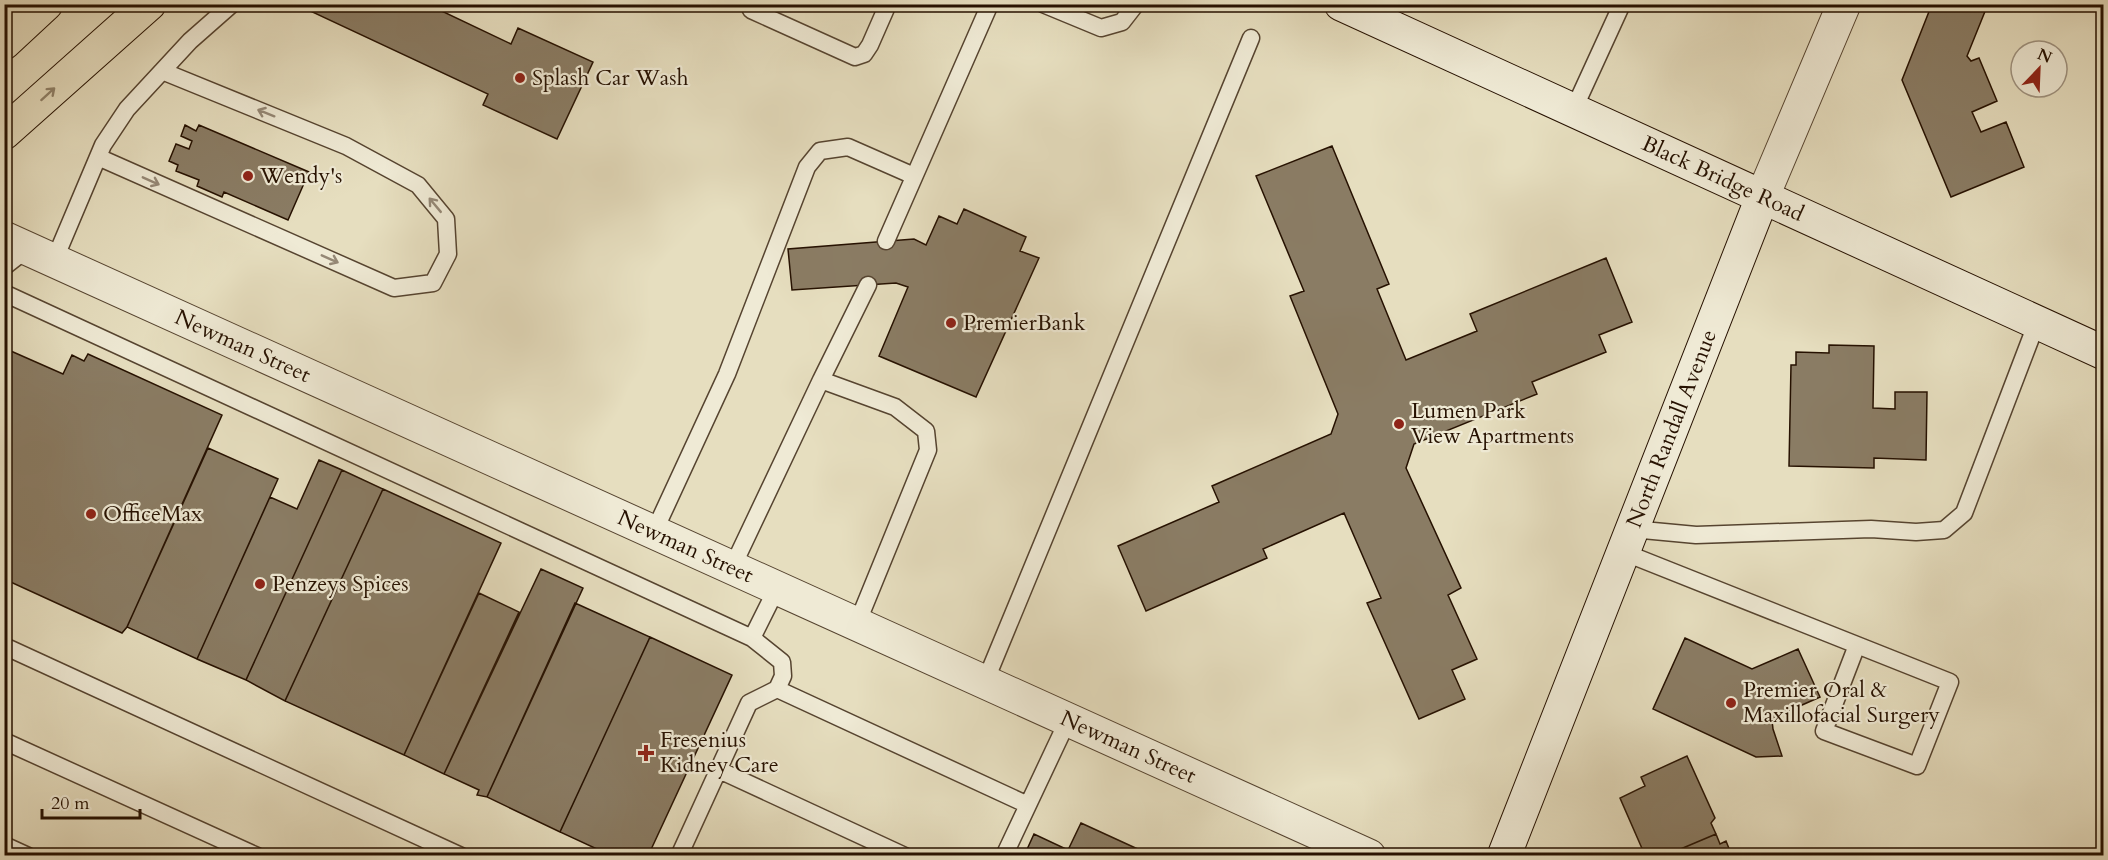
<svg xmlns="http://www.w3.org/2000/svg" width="2108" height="860" viewBox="0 0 2108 860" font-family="Cardo,serif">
	<rect width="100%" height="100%" fill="#e6debf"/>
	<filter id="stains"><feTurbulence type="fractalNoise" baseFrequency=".00333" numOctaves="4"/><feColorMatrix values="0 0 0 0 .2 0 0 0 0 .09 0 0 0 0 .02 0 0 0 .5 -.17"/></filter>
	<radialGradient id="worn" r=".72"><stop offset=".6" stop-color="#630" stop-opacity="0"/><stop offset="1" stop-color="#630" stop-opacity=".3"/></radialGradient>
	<path fill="#8a7c64" stroke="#261101" stroke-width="1.5" d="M311,4H427L511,44L518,28L593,62L557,139L483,105L488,94L308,10Z
		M1932,4H1988L1967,56L1971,61L1979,58L1997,101L1972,112L1981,132L2006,122L2024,167L1951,197L1902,80Z
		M185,125L196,131L199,125L309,172L288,220L224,192L222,197L197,186L199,180L176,171L178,165L169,161L176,144L189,149L192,141L181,136Z
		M1332,146L1389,284L1377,289L1406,360L1477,331L1470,314L1606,258L1632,322L1599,335L1606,352L1532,382L1537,394L1414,444L1406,468L1461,588L1448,595L1477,659L1452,670L1465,699L1419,719L1367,603L1381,598L1344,513L1263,549L1267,558L1146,611L1118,546L1219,502L1212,486L1331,434L1338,414L1290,296L1304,291L1256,176Z
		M964,209L1026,237L1020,251L1039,258L976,397L879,356L908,287L896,283L792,290L788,249L914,239L926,245L939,216L957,224Z
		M1829,345L1874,346L1873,408L1895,409V392H1927L1926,460L1874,458V468L1789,466L1791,365H1796V352L1829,353Z
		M4,348L63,374L72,355L84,361L88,354L222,415L127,627L122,633L4,579Z
		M208,448L278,479L197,659L127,627Z
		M319,460L342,470L246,680L197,659L270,497L297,509Z
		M342,470L383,489L285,701L246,680Z
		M383,489L501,543L404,755L285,701Z
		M541,569L583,588L487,797L477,795L479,790L444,774Z
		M479,593L519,612L444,774L404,755Z
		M575,603L650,637L560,832L487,797Z
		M650,637L732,675L648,856H612L560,832Z
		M1685,638L1752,669L1798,649L1820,697L1777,716L1772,720L1773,729L1782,756L1756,757L1653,709Z
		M1687,756L1715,818L1711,823L1716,834L1664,856H1652L1651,850L1644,853L1620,798L1645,786L1641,777Z
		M1081,823L1153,856H1024L1034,834L1068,850Z
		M1716,834L1720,844L1726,841L1732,856H1664Z"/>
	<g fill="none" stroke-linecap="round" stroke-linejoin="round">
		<defs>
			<path id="lane" d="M1043,4L1101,28L1122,22L1136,4
				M751,10L855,57L864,54L870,45L888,4
				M1573,111L1622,4
				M98,157L394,288L433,283L448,254L446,219L418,185L346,146L162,71
				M886,241L990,4
				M54,261L103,145L127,109L190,41L232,4
				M4,267L27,249
				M4,293L752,638L782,662L783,676L777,689L749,703L679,856
				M821,380L868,285
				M1632,529L1696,535L1871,529L1916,532L1944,530L1964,513L2037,322
				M654,532L727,374L807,167L820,151L848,147L914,176
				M1623,552L1950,682L1917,766L1824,731L1857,645
				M732,568L821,380L895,407L926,431L928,450L857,624
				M752,638L777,588
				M4,646L461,856
				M985,682L1251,38
				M777,689L1028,805
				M4,741L257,856
				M719,770L905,856
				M4,845L28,856
				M1004,856L1068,720"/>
			<g id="street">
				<path d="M1762,198L1844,4"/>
				<path id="s1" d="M4,238L1369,856"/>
			</g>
			<g id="secondary">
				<path id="s2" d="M1341,4L2104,353"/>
				<path id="s3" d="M1504,856L1762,198"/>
			</g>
			<path id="primary" d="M4,43L46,4
				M4,133L149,4"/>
		</defs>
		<use href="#lane" stroke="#564430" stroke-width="19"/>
		<use href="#street" stroke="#564430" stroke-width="35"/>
		<use href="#secondary" stroke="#261101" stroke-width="35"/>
		<use href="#primary" stroke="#261101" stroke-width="35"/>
		<use href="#lane" stroke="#efead5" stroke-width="16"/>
		<use href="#street" stroke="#efead5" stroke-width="33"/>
		<use href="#secondary" stroke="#efead5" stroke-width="33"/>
		<use href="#primary" stroke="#e6debf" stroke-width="33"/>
	</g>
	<defs><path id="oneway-shaft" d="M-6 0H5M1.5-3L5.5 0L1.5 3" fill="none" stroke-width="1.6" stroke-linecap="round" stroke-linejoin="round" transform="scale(1.5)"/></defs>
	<use stroke="#90826a" href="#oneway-shaft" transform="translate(48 94) rotate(-42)"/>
	<g stroke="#958876">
		<use href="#oneway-shaft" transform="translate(266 113) rotate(-158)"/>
		<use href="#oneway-shaft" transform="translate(151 181) rotate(24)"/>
		<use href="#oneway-shaft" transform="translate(435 205) rotate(-130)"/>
		<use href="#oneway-shaft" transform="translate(330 259) rotate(24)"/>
	</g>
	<g fill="#8f2418" stroke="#efead5" stroke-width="2">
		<circle cx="520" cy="78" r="6"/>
		<circle cx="248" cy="176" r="6"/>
		<circle cx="951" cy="323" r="6"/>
		<circle cx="1399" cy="424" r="6"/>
		<circle cx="91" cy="514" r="6"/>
		<circle cx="260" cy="584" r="6"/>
		<circle cx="1731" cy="703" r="6"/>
		<path d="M643 744h6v6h6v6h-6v6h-6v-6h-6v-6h6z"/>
	</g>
	<g text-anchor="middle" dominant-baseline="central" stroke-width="4.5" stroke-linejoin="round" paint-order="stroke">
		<g font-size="22" fill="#261101" stroke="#efead5" text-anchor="start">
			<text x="532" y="78">Splash Car Wash</text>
			<text x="260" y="176">Wendy's</text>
			<text x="963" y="323">PremierBank</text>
			<text x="1411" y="411">Lumen Park<tspan x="1411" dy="25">View Apartments</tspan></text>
			<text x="103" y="514">OfficeMax</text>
			<text x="272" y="584">Penzeys Spices</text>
			<text x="1743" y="690">Premier Oral &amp;<tspan x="1743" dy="25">Maxillofacial Surgery</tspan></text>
			<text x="660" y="740">Fresenius<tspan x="660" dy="25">Kidney Care</tspan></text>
		</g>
		<g font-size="22" fill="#261101" stroke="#efead5">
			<text stroke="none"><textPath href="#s2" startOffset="420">Black Bridge Road</textPath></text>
			<text stroke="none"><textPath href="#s1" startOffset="262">Newman Street</textPath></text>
			<text stroke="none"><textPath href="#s3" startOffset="459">North Randall Avenue</textPath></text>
			<text stroke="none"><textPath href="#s1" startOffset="748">Newman Street</textPath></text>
			<text stroke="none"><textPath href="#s1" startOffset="1234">Newman Street</textPath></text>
		</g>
	</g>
	<rect width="2108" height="860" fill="none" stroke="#e6debf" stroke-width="24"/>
	<rect x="6" y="6" width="2096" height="848" fill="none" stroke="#261101" stroke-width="3"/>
	<rect x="12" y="12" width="2084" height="836" fill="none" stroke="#261101" stroke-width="1.5"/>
	<g transform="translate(2039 69) rotate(23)"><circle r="28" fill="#efead5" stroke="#9f9380" stroke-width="1.5"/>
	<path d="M0-4.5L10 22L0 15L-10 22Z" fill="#8f2418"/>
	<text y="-9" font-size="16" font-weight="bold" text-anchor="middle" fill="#261101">N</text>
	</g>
	<path d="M42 809v9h98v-9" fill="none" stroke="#261101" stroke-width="3"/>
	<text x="51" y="809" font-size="18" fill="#261101" stroke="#efead5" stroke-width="4.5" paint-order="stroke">20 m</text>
	<rect width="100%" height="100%" filter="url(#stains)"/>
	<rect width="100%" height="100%" fill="url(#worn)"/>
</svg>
